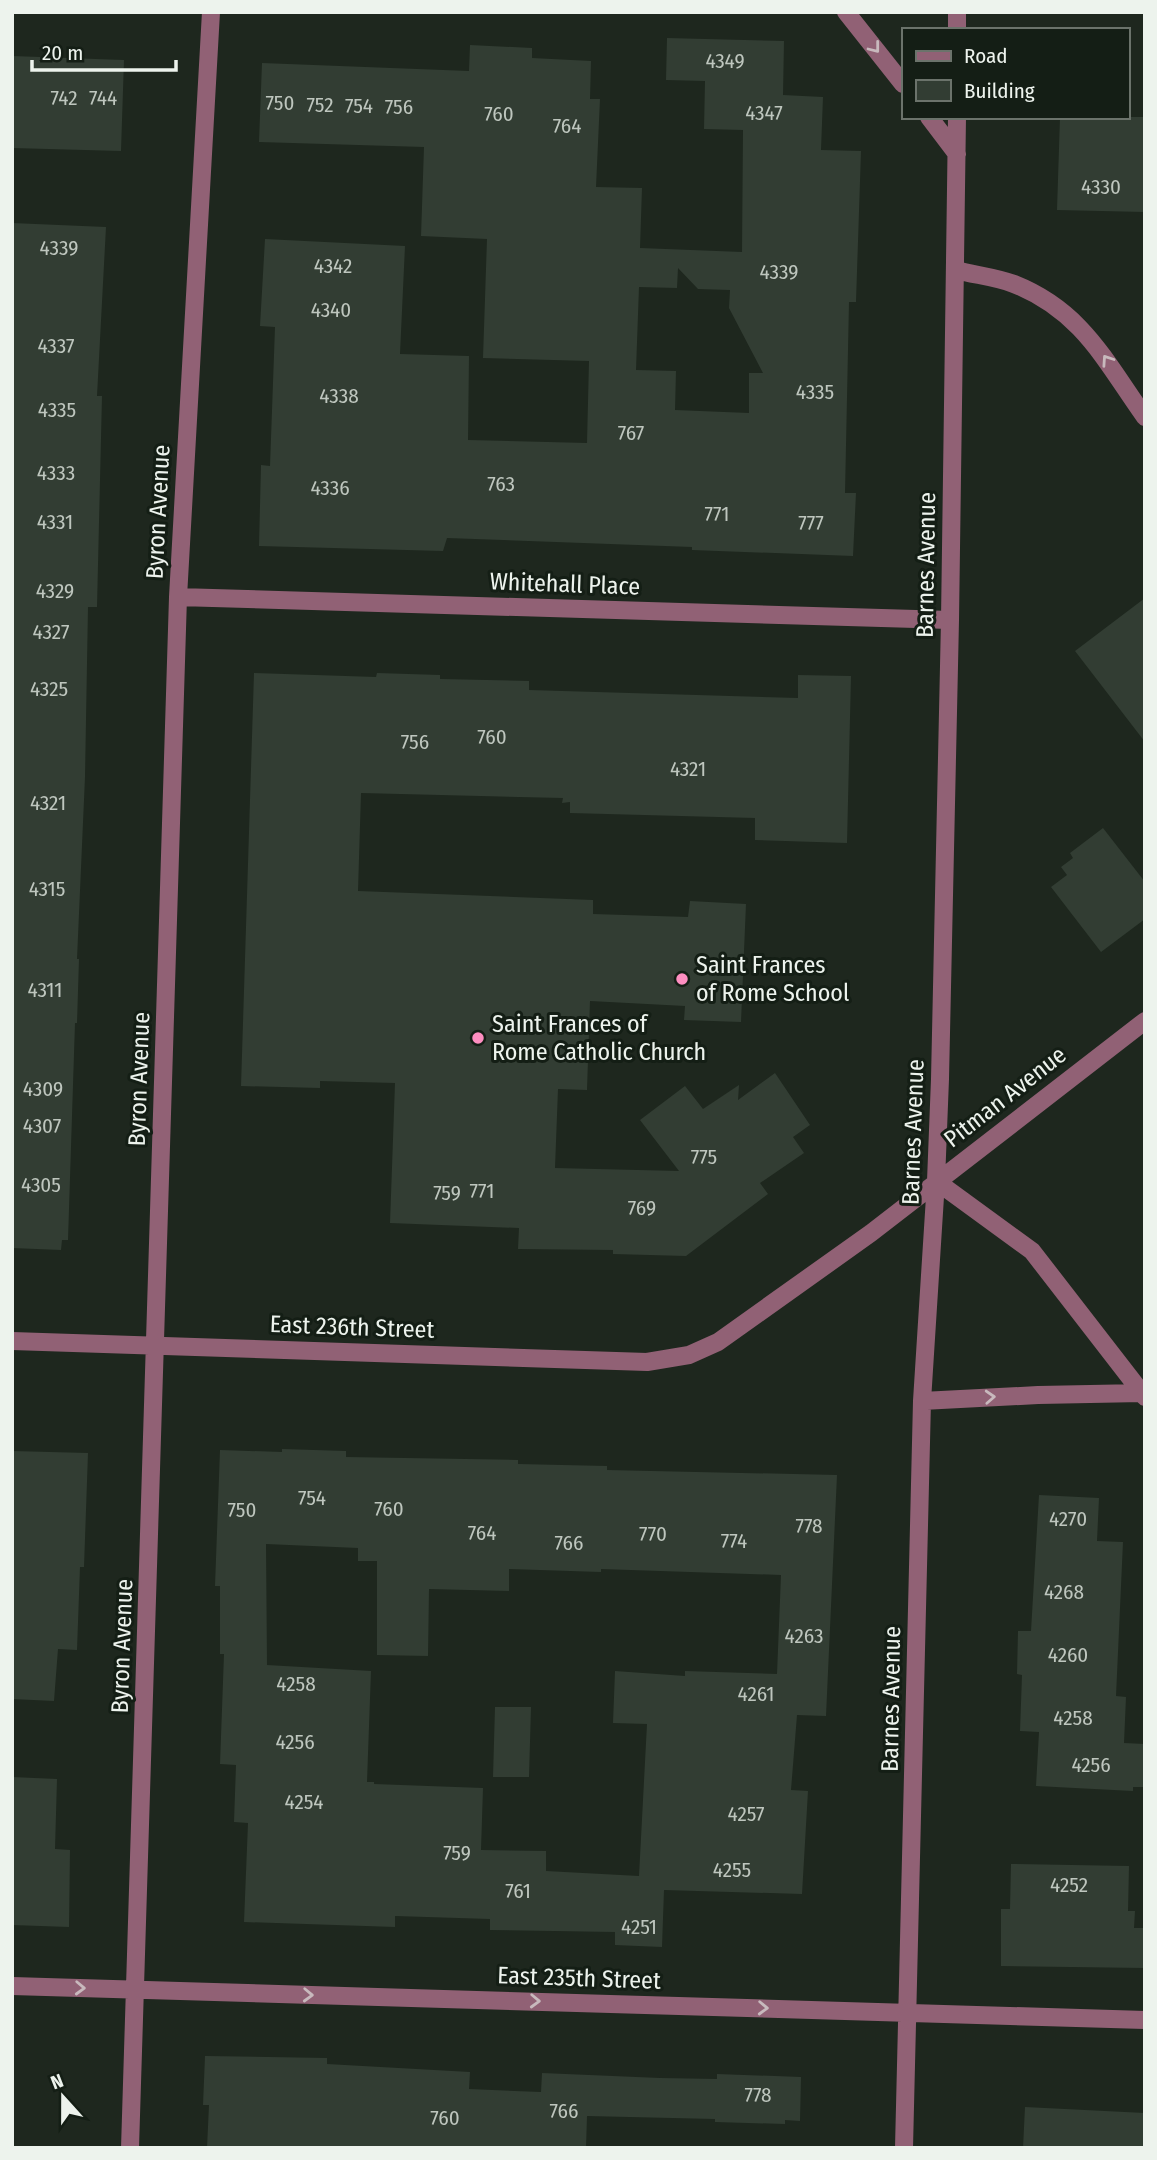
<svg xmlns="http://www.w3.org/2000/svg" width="1157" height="2160" viewBox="0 0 1157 2160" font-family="'Fira Sans Condensed',sans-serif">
	<rect width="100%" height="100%" fill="#1e271e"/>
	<path fill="#323d33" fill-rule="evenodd" d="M667,38L784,41L783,95L823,97L821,150L861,151L856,302H849L845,493H856L853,556L692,550V547L447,538L443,551L259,546L261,465L270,466L275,327L260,326L265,239L405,246L400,354L469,356L468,440L587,443L589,361L483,358L487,239L421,236L424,147L259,142L262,63L469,71L470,45L532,48V58L591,61L590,99H600L596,187L642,188L640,248L742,252L743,130L704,129L705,81L666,80ZM678,268L698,289L730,290L729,308L763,373H749V413L675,410L676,371L636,370L639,287L677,288Z
		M12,56L124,60L121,151L12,148Z
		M1060,117H1145V212L1057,210Z
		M12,223L106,227L97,396H102L97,607H88L85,777L77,959H79L77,1023H75L68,1240H62L61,1250L12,1248Z
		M1145,598V742L1075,651Z
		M254,673L376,677L377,673L440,675V679L529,681V690L798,698V675L851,676L847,843L755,840V818L570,813V802L562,803L563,798L361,793L358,891L593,900V914L688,917L690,901L746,904L741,1022L684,1020L685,1006L590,1001L587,1090L558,1089L555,1168L679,1171L640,1120L685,1086L703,1109L739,1085L738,1100L775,1073L810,1125L793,1137L804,1153L760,1183L768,1194L686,1256L613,1254V1250L518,1249L519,1228L390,1223L395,1083L320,1081V1088L241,1086Z
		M1103,828L1145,882V919L1101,952L1051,887L1067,875L1061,867L1073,858L1070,853Z
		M282,1449L346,1451V1457L518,1460V1464L607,1466V1470L837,1475L826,1716L797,1715L791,1790L808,1791L802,1894L664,1890L662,1947L615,1945V1932L490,1930V1919L395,1916V1927L244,1922L248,1823L234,1822L236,1765L220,1764L224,1654H220V1586H215L220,1450L282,1452ZM266,1544L358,1548V1561H377V1655L428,1656L429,1589L509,1591V1569L601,1572V1569L781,1575L777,1674L685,1671V1676L615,1671L613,1723L647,1724L639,1876L546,1871V1851L481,1850L483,1788L374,1784V1782H367L371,1671L267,1665Z
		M12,1451L88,1453L84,1567H80L77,1650L58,1649L54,1701L12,1699Z
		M1039,1495L1099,1498L1097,1541L1123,1542L1116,1696L1126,1697L1124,1743L1145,1744V1787H1133V1791L1036,1786L1039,1732L1020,1731L1022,1675L1017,1674L1018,1631H1031Z
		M495,1707H531L529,1777H493Z
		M12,1777L57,1779L55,1849L70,1850L69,1927L12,1925Z
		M1011,1864L1129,1866L1128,1911H1135L1134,1928H1145V1968L1001,1966V1909H1010Z
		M205,2056L327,2058V2064L470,2072L469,2089L541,2092L542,2073L660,2078L717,2079V2074L801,2077L800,2121L785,2120V2124L715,2122V2119L587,2116L586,2148H207L209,2105H203Z
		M1025,2107L1145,2113V2148H1023Z"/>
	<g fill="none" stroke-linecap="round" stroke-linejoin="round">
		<path stroke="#916175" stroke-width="18" d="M846,12L903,84
			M957,30V12
			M929,117L957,154
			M956,270C974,275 996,277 1014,284C1082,311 1105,361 1145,417
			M178,597L950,620
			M936,1181L1032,1251L1145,1397
			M12,1341L647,1362L689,1355L718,1342L871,1233L1145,1021
			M922,1401L1038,1395L1142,1393
			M12,1986L1145,2020
			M130,2148L178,597L211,12
			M904,2148L922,1401L936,1181L940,1079L950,620L957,117"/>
	</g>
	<defs><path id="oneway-chevron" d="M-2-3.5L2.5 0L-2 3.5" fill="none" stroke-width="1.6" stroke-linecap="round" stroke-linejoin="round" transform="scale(1.75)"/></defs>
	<g stroke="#c8b9bd">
		<use href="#oneway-chevron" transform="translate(875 48) rotate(52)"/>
		<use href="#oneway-chevron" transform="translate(1107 360) rotate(-124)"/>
		<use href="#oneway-chevron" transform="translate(990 1397) rotate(-3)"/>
		<use href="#oneway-chevron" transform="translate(80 1988) rotate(2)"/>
		<use href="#oneway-chevron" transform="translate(308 1995) rotate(2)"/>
		<use href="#oneway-chevron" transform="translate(535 2001) rotate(2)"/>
		<use href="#oneway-chevron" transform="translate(763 2008) rotate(2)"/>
	</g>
	<g fill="#fd8ec0" stroke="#141e15" stroke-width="2.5">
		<circle cx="682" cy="979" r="7"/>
		<circle cx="478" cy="1038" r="7"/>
	</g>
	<g text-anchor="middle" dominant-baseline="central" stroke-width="6" stroke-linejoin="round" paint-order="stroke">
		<g font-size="21" fill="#bec6be">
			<text x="725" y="61">4349</text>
			<text x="64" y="98">742</text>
			<text x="103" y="98">744</text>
			<text x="280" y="103">750</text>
			<text x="320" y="105">752</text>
			<text x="359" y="106">754</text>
			<text x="399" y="107">756</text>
			<text x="764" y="113">4347</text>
			<text x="499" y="114">760</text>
			<text x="567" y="126">764</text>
			<text x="1101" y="187">4330</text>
			<text x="59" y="248">4339</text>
			<text x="333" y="266">4342</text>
			<text x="779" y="272">4339</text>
			<text x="331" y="310">4340</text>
			<text x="56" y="346">4337</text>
			<text x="815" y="392">4335</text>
			<text x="339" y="396">4338</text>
			<text x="57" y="410">4335</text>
			<text x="631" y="433">767</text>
			<text x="56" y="473">4333</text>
			<text x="501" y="484">763</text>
			<text x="330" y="488">4336</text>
			<text x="717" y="514">771</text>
			<text x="55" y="522">4331</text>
			<text x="811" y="523">777</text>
			<text x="55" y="591">4329</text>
			<text x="51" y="632">4327</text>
			<text x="49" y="689">4325</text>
			<text x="492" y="737">760</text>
			<text x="415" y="742">756</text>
			<text x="688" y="769">4321</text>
			<text x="48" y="803">4321</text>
			<text x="47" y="889">4315</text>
			<text x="45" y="990">4311</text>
			<text x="43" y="1089">4309</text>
			<text x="42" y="1126">4307</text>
			<text x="704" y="1157">775</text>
			<text x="41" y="1185">4305</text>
			<text x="482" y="1191">771</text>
			<text x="447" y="1193">759</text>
			<text x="642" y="1208">769</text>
			<text x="312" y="1498">754</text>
			<text x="389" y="1509">760</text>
			<text x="242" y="1510">750</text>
			<text x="1068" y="1519">4270</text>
			<text x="809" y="1526">778</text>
			<text x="482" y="1533">764</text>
			<text x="653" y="1534">770</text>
			<text x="734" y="1541">774</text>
			<text x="569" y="1543">766</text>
			<text x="1064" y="1592">4268</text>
			<text x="804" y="1636">4263</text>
			<text x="1068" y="1655">4260</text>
			<text x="296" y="1684">4258</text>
			<text x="756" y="1694">4261</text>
			<text x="1073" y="1718">4258</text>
			<text x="295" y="1742">4256</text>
			<text x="1091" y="1765">4256</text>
			<text x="304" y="1802">4254</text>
			<text x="746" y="1814">4257</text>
			<text x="457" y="1853">759</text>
			<text x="732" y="1870">4255</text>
			<text x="1069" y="1885">4252</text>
			<text x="518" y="1891">761</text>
			<text x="639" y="1927">4251</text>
			<text x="758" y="2095">778</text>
			<text x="564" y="2111">766</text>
			<text x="445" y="2118">760</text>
		</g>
		<g font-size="24" fill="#edf3ed" stroke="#141e15">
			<text transform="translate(158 512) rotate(-87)">Byron Avenue</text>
			<text transform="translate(926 565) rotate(-89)">Barnes Avenue</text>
			<text transform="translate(565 584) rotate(2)">Whitehall Place</text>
			<text transform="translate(139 1079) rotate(-88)">Byron Avenue</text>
			<text transform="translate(1005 1097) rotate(-38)">Pitman Avenue</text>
			<text transform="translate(913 1132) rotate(-88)">Barnes Avenue</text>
			<text transform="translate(352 1327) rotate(2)">East 236th Street</text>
			<text transform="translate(122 1646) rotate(-88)">Byron Avenue</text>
			<text transform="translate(891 1699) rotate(-89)">Barnes Avenue</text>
			<text transform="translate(579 1978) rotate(2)">East 235th Street</text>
		</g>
		<g font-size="24" fill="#edf3ed" stroke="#141e15" text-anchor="start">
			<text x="696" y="965">Saint Frances<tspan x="696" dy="28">of Rome School</tspan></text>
			<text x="492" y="1024">Saint Frances of<tspan x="492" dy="28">Rome Catholic Church</tspan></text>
		</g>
	</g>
	<rect width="1157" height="2160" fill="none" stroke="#edf3ed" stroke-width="28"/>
	<rect x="902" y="28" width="228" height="91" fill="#141e15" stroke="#6b736b" stroke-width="2"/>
	<rect x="916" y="51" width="35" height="10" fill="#916175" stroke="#6b736b" stroke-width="2"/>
	<text x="964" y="63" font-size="21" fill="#edf3ed">Road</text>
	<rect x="916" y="80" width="35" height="21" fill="#323d33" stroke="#6b736b" stroke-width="2"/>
	<text x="964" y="98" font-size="21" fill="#edf3ed">Building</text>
	<g transform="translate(63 2097) rotate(339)" stroke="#141e15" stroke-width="5" paint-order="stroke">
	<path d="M0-5L12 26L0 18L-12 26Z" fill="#edf3ed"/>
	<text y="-10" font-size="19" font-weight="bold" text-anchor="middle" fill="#edf3ed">N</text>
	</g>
	<path d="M32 60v10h144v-10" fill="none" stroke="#edf3ed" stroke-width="3.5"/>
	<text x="42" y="60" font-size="21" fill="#edf3ed" stroke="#141e15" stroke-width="5" paint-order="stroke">20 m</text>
</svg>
